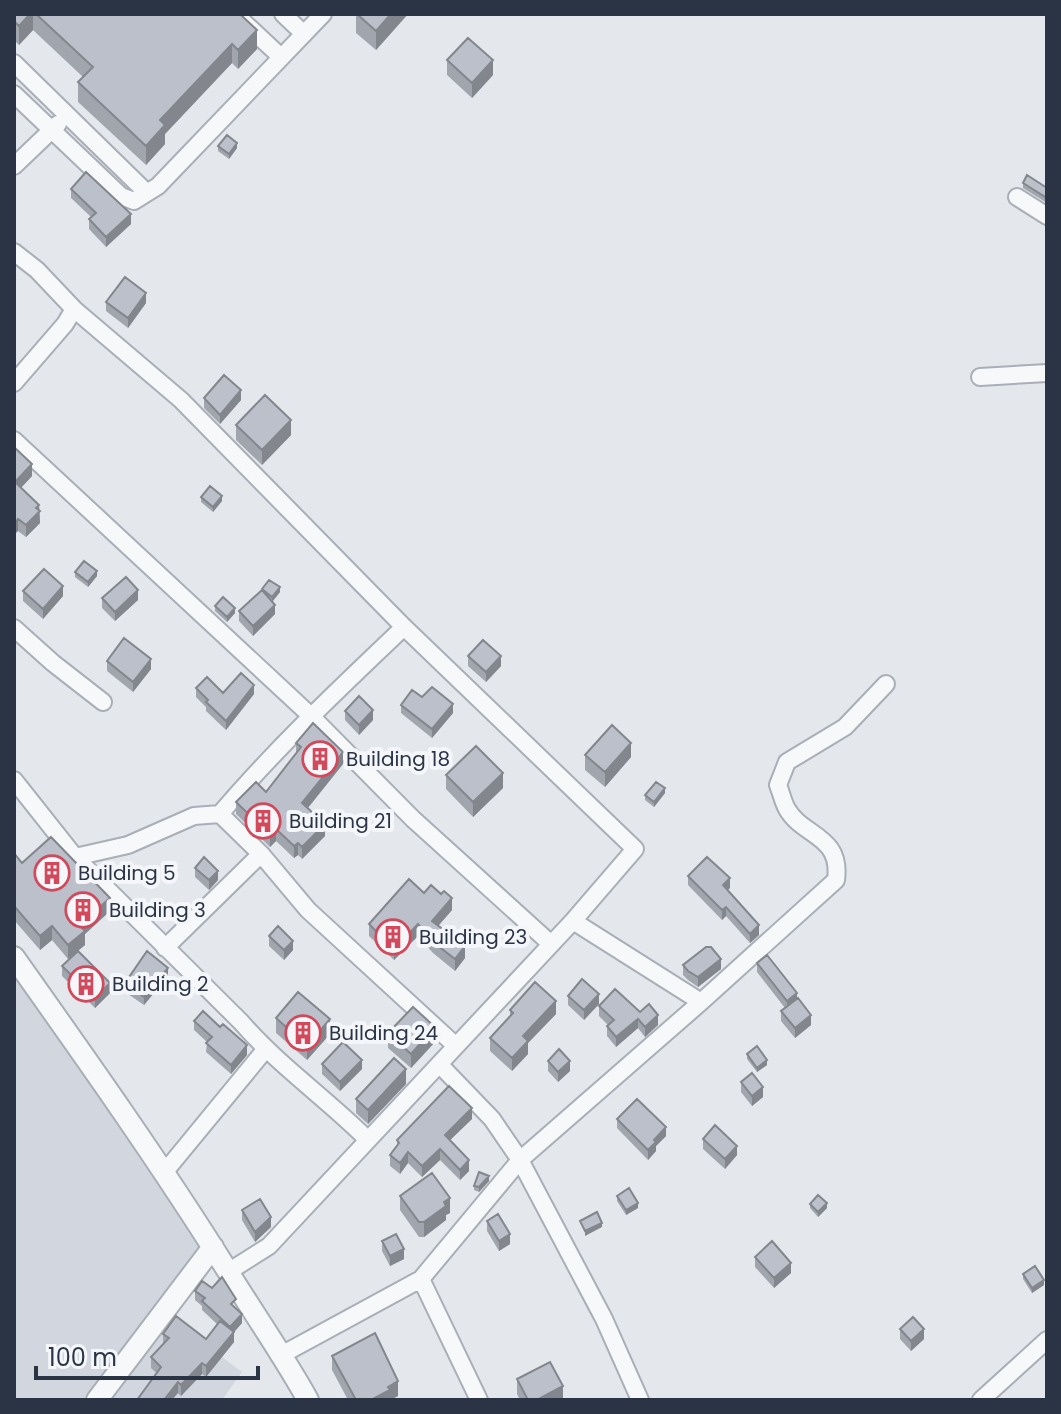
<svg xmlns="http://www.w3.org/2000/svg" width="1061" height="1414" viewBox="0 0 1061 1414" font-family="Poppins,sans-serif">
	<rect width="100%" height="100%" fill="#e4e7ec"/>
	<path fill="#d2d6de" d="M14,973L205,1242L87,1400H14Z
		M171,1319L242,1372L222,1400H110Z"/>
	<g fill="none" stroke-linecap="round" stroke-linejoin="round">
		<defs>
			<path id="minor" d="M235,14L280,56
				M283,14L304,34
				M14,63L147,193
				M14,94L121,196L134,201L158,186L323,14
				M14,166L58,124
				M1017,197L1047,216
				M14,252L37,270L74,309L65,324L14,383
				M74,309L181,400L404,627L635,849L573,921L269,1246L228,1272
				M980,377L1047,373
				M14,440L311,716L413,819L551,944
				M404,627C341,687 277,747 220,814L261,854L308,910L455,1045
				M14,628L53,663L103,702
				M14,780L75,857L241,1022C279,1066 326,1098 367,1139
				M75,857L128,845L194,816L220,814
				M573,921L701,1002
				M165,948L261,854
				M440,1065L492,1119L520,1160L604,1319L640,1400
				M163,1174L265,1050
				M421,1279L479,1400
				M283,1354L421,1279L520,1160L701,1002L836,880C842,835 803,837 787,809C783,802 781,792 778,785L787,762L845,727L886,684
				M981,1400L1047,1340"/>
			<path id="tertiary" d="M14,957C87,1060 160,1163 227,1270C254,1314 283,1355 308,1400
				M97,1400L213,1247"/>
		</defs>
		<use href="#minor" stroke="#a9aeb7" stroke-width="20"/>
		<use href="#tertiary" stroke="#a9aeb7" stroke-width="24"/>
		<use href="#minor" stroke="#f7f8fa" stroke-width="16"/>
		<use href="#tertiary" stroke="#f7f8fa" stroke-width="20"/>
	</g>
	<path fill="#a1a5ae" d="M14,14H240L257,49L238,69L232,63L165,134V144L146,165L78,102V82L83,77L33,30L19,45L14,40Z
		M356,14H408L376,50L356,33Z
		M447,60L493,75L472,98L447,75Z
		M218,146L237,148L229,159L218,151Z
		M1023,183L1047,188V203L1023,188Z
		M71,189L131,224L106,247L89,229V219L91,217L71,198Z
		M106,302L146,303L128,328L106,311Z
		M204,398L241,400L220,424L204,408Z
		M236,425L291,435L262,465L236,440Z
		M14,447L32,476L21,488L39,505L40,523L26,537L18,531Z
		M201,497L222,501L213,512L201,502Z
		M75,572L97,576L88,587L75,577Z
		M262,589L280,592L272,602L275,614L253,636L239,621V611L262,591Z
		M23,591L63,596L43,619L23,601Z
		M102,598L138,600L115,621L102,608Z
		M215,606L235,613L227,622L215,611Z
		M468,656L501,666L486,682L468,666Z
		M107,661L151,669L133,692L107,671Z
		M196,688L223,693L254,694L226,730L206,711V707L196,697Z
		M422,697L453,713L432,738L401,713V705Z
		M345,711L373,720L359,735L345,720Z
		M296,743L343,764L308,808L325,836L302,859L298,855L294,858L276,841L270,847L236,814V802L266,792L296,753Z
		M585,755L631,757L605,787L585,770Z
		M446,775L503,788L473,817L446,789Z
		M665,793L654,807L645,800V795Z
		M14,853L22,863L110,911L85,934V945L68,959L52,940L40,950L14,920Z
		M195,868L218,880L209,890L195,877Z
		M688,876L730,888L727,890L759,935L750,943L726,916L722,920L688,885Z
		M424,893L452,910L438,926L465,958L455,971L433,953L418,936L394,960L369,936V924Z
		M269,936L293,950L284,960L269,946Z
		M757,963L797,998L811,1025L795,1038L781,1021V1011L785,1008L757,972Z
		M683,965L721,969L698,987L688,980L683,975Z
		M62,966L110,993L95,1008L62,976Z
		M168,976L144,1005L125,992V983Z
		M568,996L599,1004L584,1020L568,1005Z
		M599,1006L640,1012L658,1025L645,1037L638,1028L616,1047L607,1036V1026L608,1025L599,1016Z
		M510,1010L556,1014L528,1043V1054L512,1071L490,1051V1038L510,1017Z
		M276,1018L330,1034L307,1060L276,1033Z
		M194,1021L247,1055L231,1074L206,1052L207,1042L194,1030Z
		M388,1033L435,1042L411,1068L388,1048Z
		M747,1054L767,1065L757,1072L747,1059Z
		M548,1061L570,1071L558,1082L548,1071Z
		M322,1064L362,1069L340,1091L322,1074Z
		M741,1082L763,1097L752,1106L741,1092Z
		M406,1084L368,1124L356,1113V1099Z
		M472,1119L450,1140L469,1171L460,1180L440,1160L422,1177L408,1163L400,1174L390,1166V1155L397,1146V1140Z
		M617,1119L666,1136L656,1146V1151L648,1160L617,1128Z
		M703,1139L737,1155L725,1169L703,1149Z
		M489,1181L479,1192L474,1190V1186Z
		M400,1196L450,1213L446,1215V1220L424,1237H419L400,1210Z
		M617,1196L638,1208L626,1215L617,1201Z
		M810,1204L827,1208L818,1217L810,1208Z
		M242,1210L271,1227L255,1242L242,1220Z
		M487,1221L510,1244L499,1251L487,1231Z
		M382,1241L404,1259L390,1266L382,1251Z
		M755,1257L791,1273L774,1288L755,1267Z
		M1023,1274L1044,1285L1032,1293L1023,1279Z
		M195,1291L235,1308L242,1323L234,1332V1342L206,1377L202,1374L181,1396L151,1368V1357L163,1345V1334L206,1339L217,1324L202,1310V1306L195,1300Z
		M900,1329L924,1339L911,1351L900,1339Z
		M332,1356L398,1396L390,1400H348L332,1370Z
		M517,1379L563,1400H520L517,1394Z"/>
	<path fill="#83868d" d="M30,14H33V30L19,45V26Z
		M391,14H408L376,50V31Z
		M257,30V49L238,69V50Z
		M232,44V63L165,134V144L146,165V146L160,120Z
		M493,60V75L472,98V83Z
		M237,143V148L229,159V154Z
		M131,214V224L106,247V237Z
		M146,293V303L128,328V318Z
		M241,390V400L220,424V415Z
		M291,420V435L262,465V450Z
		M32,464V476L15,494V482Z
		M222,496V501L213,512V507Z
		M39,505L40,523L26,537V525Z
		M18,519V531L14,535V524Z
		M97,571V576L88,587V582Z
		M63,586V596L43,619V609Z
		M280,587V592L272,602V597Z
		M138,590V600L115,621V612Z
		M275,605V614L253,636V626Z
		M235,608V613L227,622V617Z
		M501,656V666L486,682V672Z
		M151,659V669L133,692V682Z
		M254,685V694L226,730V721Z
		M453,704V713L432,738V729Z
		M373,710V720L359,735V725Z
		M631,743V757L605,787V772Z
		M343,752V764L302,815V803Z
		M503,773V788L473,817V802Z
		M665,788V793L654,807V802Z
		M325,824V836L302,859V847Z
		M276,829V841L270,847V835Z
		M298,843V855L294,858V846Z
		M218,871V880L209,890V880Z
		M730,878V888L723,894V885Z
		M110,898V911L85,934V945L68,959V945L79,925Z
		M452,898V910L432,933V921Z
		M726,907V916L722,920V910Z
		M418,924V936L394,960V949Z
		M759,925V935L750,943V934Z
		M52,926V940L40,950V936Z
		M293,941V950L284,960V950Z
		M465,946V958L455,971V959Z
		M721,959V969L698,987V977Z
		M168,968V976L144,1005V997Z
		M110,983V993L95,1008V998Z
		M797,993V1003L787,1011V1001Z
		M599,994V1004L584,1020V1010Z
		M556,1001V1014L528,1043V1054L512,1071V1058L523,1036Z
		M658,1015V1025L645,1037V1027Z
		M811,1015V1025L795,1038V1028Z
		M330,1019V1034L307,1060V1046Z
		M638,1019V1028L616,1047V1037Z
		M435,1027V1042L411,1068V1054Z
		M247,1045V1055L231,1074V1065Z
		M362,1060V1069L340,1091V1082Z
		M767,1060V1065L757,1072V1068Z
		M570,1061V1071L558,1082V1072Z
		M406,1069V1084L368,1124V1110Z
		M763,1087V1097L752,1106V1096Z
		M472,1108V1119L445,1145V1135Z
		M666,1127V1136L656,1146V1151L648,1160V1150L654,1140Z
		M737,1146V1155L725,1169V1159Z
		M440,1149V1160L422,1177V1166Z
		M408,1152V1163L400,1174V1163Z
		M469,1160V1171L460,1180V1170Z
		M489,1176V1181L479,1192V1187Z
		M450,1198V1213L446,1215V1220L424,1237V1222L444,1202Z
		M638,1203V1208L626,1215V1210Z
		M827,1203V1208L818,1217V1212Z
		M271,1217V1227L255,1242V1232Z
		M602,1223V1227L585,1236V1231Z
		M510,1234V1244L499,1251V1241Z
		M404,1249V1259L390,1266V1256Z
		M791,1263V1273L774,1288V1278Z
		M1044,1280V1285L1032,1293V1288Z
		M242,1314V1323L234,1332V1342L206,1377V1366L230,1336V1327Z
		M924,1329V1339L911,1351V1341Z
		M202,1363V1374L181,1396V1385Z
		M398,1381V1396L390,1400H371L388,1387Z
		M178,1382V1393L172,1400H164Z
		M563,1386V1400H537Z"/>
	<path fill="#bbc0ca" stroke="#83868d" stroke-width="2" d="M14,14H30L19,26L14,21Z
		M36,14H240L257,30L238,50L232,44L160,120L165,125L146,146L78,82L93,67Z
		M357,14H391L376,31Z
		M468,38L493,60L472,83L447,60Z
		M227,135L237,143L229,154L218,146Z
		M86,172L131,214L106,237L89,219L96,213L71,189Z
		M1027,175L1047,188V198L1023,183Z
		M125,277L146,293L128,318L106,302Z
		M224,375L241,390L220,415L204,398Z
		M265,395L291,420L262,450L236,425Z
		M14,447L32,464L15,482L39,505L36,508L40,511L26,525L18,519L14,524Z
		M210,486L222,496L213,507L201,497Z
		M84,561L97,571L88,582L75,572Z
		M44,569L63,586L43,609L23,591Z
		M126,577L138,590L115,612L102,598Z
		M269,580L280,587L272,597L262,589Z
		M262,590L275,605L253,626L239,611Z
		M223,597L235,608L227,617L215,606Z
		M124,638L151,659L133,682L107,661Z
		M483,640L501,656L486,672L468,656Z
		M241,673L254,685L226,721L206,702L208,700L196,688L207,677L223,693Z
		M432,687L453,704L432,729L401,705L412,690L422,697Z
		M359,696L373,710L359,725L345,711Z
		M313,723L343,752L302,803L325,824L302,847L298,843L294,846L276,829L270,835L236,802L256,782L266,792L301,747L296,743Z
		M612,725L631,743L605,772L585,755Z
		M476,746L503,773L473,802L446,775Z
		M656,782L665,788L654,802L645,795Z
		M51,837L110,898L79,925L85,931L68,945L52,926L40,936L14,906V853L22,863Z
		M204,857L218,871L209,880L195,868Z
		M707,857L730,878L723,885L759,925L750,934L726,907L722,910L688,876Z
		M409,879L424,893L431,885L441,894L444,891L452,898L432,921L465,946L455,959L433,942L418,924L394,949L369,924Z
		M278,926L293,941L284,950L269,936Z
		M706,947H711L721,959L698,977L688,971L683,965Z
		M78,951L110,983L95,998L62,966Z
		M147,951L168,968L144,997L125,983Z
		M767,955L797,993L787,1001L757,963Z
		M582,979L599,994L584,1010L568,996Z
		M535,982L556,1001L523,1036L528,1041L512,1058L490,1038L513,1013L510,1010Z
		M615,989L640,1012L649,1004L658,1015L645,1027L638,1019L616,1037L607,1026L614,1020L599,1006Z
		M298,992L330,1019L307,1046L276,1018Z
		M798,998L811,1015L795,1028L781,1011Z
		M413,1007L435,1027L411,1054L388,1033Z
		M203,1011L220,1027L223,1024L247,1045L231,1065L206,1043L212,1037L194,1021Z
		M343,1042L362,1060L340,1082L322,1064Z
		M757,1046L767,1060L757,1068L747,1054Z
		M559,1049L570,1061L558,1072L548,1061Z
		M394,1058L406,1069L368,1110L356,1099Z
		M752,1073L763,1087L752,1096L741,1082Z
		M449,1086L472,1108L445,1135L469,1160L460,1170L440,1149L422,1166L408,1152L400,1163L390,1155L399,1143L397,1140Z
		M637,1099L666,1127L654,1140L656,1142L648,1150L617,1119Z
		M715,1125L737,1146L725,1159L703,1139Z
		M479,1172L489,1176L479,1187L474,1186Z
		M432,1173L450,1198L444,1202L446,1206L424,1222H419L400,1196Z
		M629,1188L638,1203L626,1210L617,1196Z
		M818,1195L827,1203L818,1212L810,1204Z
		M260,1199L271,1217L255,1232L242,1210Z
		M597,1212L602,1223L585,1231L580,1221Z
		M498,1214L510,1234L499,1241L487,1221Z
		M396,1234L404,1249L390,1256L382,1241Z
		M772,1241L791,1263L774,1278L755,1257Z
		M1035,1266L1044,1280L1032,1288L1023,1274Z
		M222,1277L236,1299L231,1304L242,1314L230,1327L202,1301L205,1298L195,1291L202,1281L212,1288Z
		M176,1316L206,1339L220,1321L234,1332L206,1366L202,1363L181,1385L178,1382L164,1400H137L161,1367L151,1357L169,1338L163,1334Z
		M913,1317L924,1329L911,1341L900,1329Z
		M375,1333L398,1381L388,1387L390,1390L371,1400H356L332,1356Z
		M550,1362L563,1386L537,1400H528L517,1379Z"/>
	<defs>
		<symbol id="building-ring" viewBox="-11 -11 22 22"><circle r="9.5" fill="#f4f6f9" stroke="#d1495b" stroke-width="1.5"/><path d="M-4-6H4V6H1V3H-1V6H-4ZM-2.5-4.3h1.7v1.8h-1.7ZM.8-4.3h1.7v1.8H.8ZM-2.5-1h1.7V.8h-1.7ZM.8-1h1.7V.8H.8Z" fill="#d1495b"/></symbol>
	</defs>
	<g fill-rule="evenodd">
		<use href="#building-ring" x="300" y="739" width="40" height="40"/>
		<use href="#building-ring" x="243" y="801" width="40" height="40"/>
		<use href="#building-ring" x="32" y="853" width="40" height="40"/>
		<use href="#building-ring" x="63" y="890" width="40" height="40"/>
		<use href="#building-ring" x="373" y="917" width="40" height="40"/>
		<use href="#building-ring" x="66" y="964" width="40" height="40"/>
		<use href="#building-ring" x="283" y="1013" width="40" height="40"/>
	</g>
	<g text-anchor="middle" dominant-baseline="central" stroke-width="8" stroke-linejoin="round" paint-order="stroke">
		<g font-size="20" fill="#2b3445" stroke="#f4f6f9" text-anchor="start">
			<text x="346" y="759">Building 18</text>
			<text x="289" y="821">Building 21</text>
			<text x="78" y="873">Building 5</text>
			<text x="109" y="910">Building 3</text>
			<text x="419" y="937">Building 23</text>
			<text x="112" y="984">Building 2</text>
			<text x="329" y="1033">Building 24</text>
		</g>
	</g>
	<rect width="1061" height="1414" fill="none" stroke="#2b3445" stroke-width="32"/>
	<path d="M36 1366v12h222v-12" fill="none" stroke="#2b3445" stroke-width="4"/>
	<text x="48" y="1366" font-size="24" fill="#2b3445" stroke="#f4f6f9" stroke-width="6" paint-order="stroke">100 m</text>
</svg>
